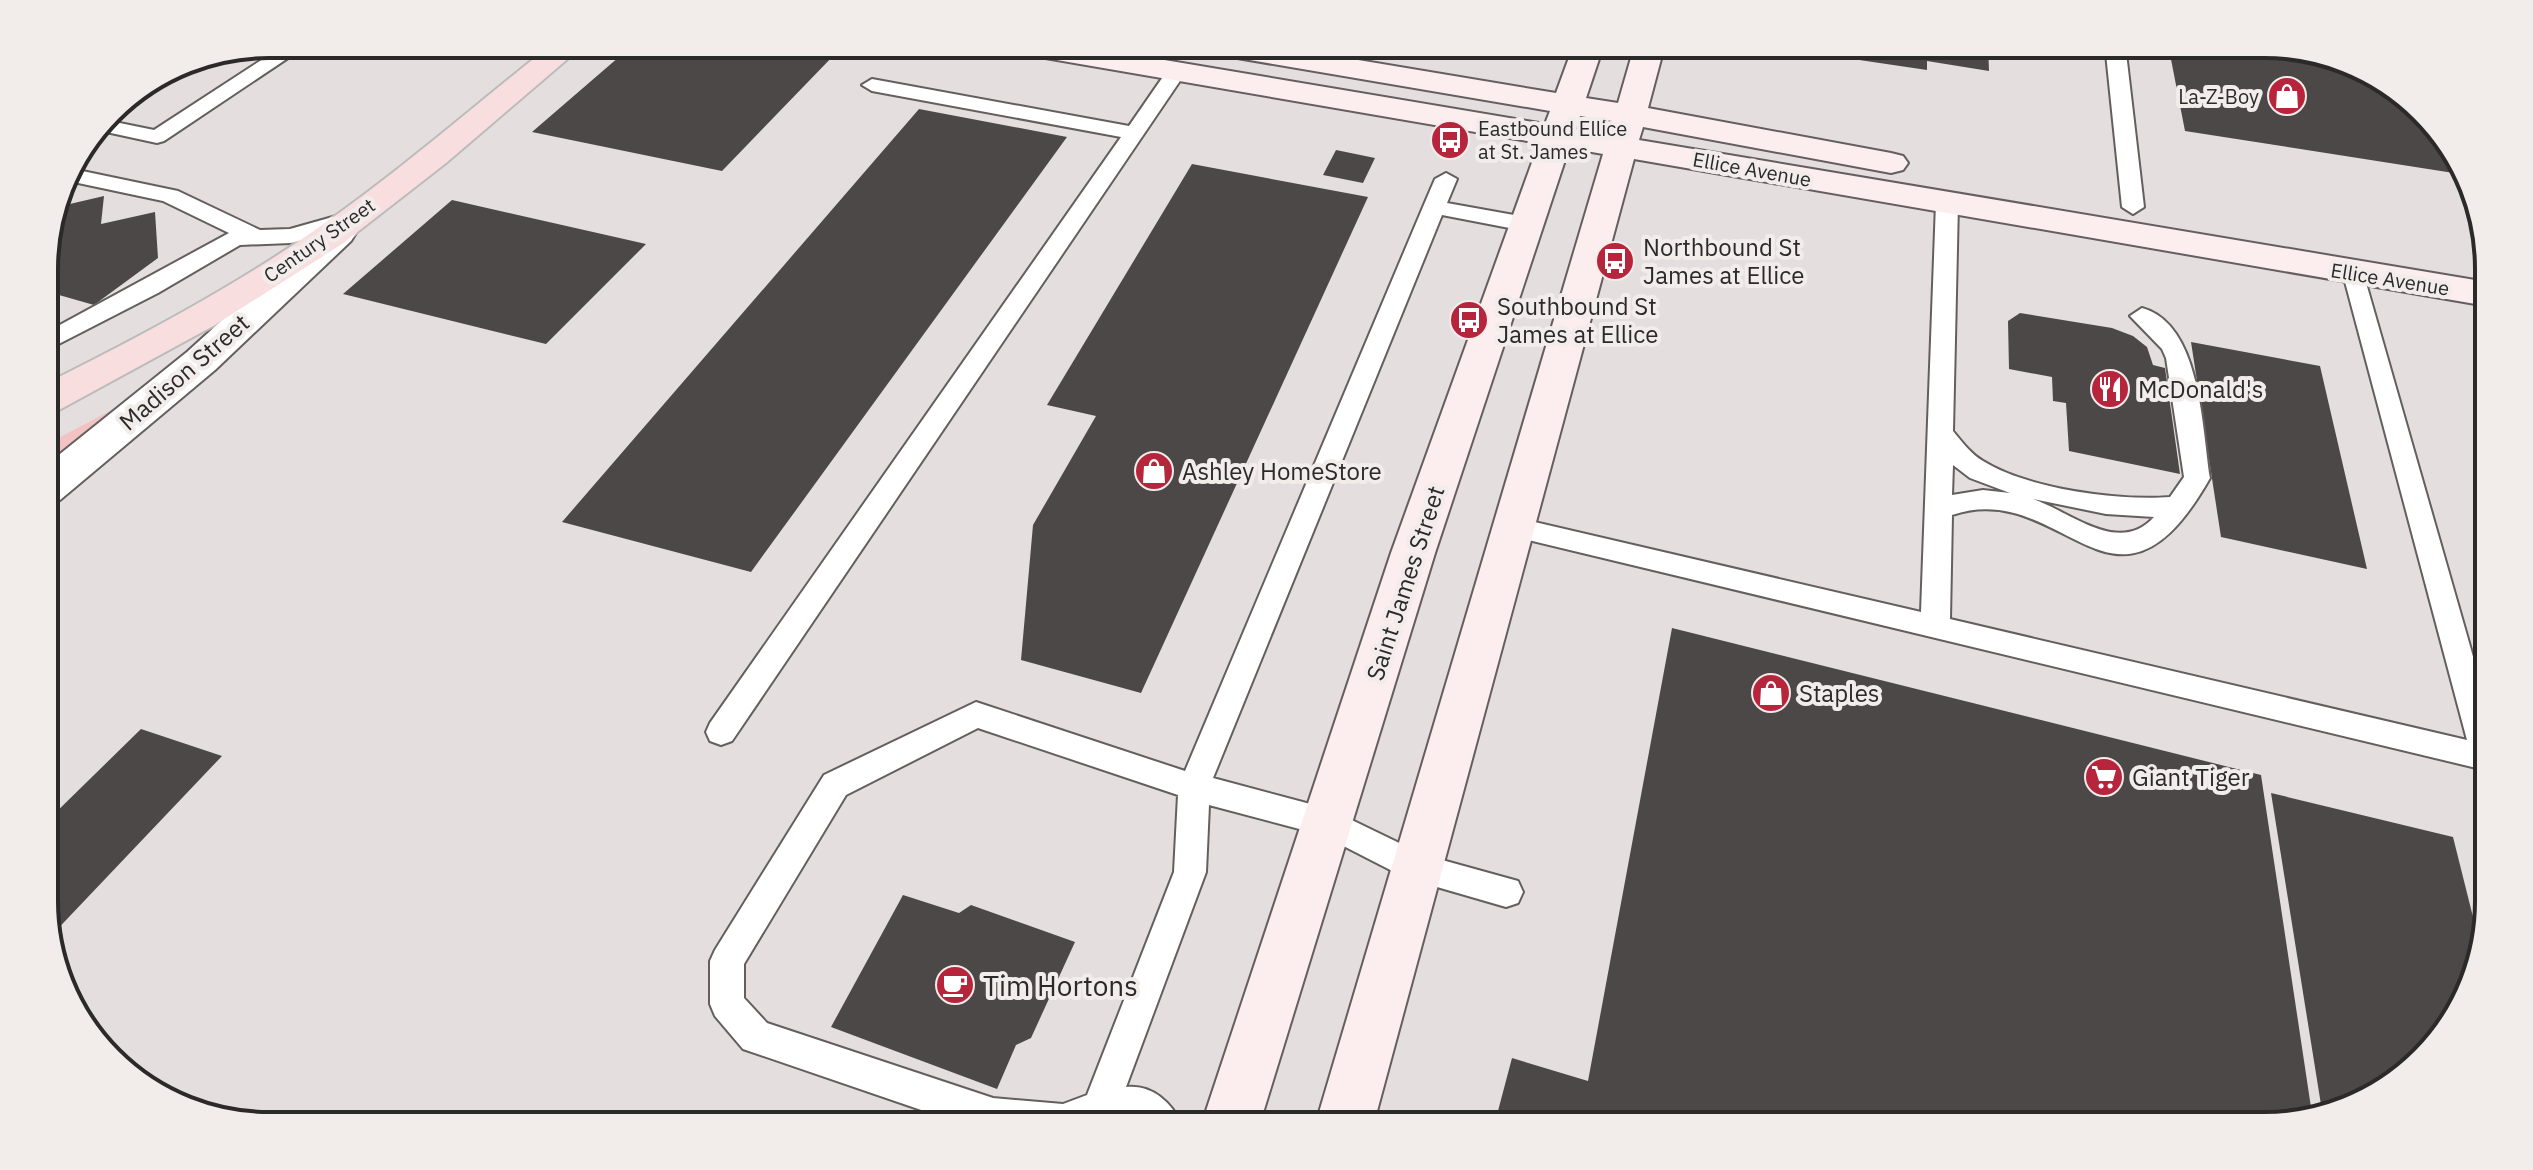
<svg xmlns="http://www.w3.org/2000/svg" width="2533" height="1170" viewBox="0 0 2533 1170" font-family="'IBM Plex Sans',sans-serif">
	<rect width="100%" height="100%" fill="#e5dede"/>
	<path fill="#f2c3c3" d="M148,391L45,475V445Z"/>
	<path fill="#4d4848" d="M634,44H785L836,53L722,171L532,132Z
		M1840,44H1988L1989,71L1927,61V70L1839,57Z
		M2168,44H2235L2351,61L2443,132L2460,174L2185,131Z
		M919,109L1067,137L751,572L562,522Z
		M1336,150L1375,158L1363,183L1323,175Z
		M1192,164L1368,197L1141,693L1021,660L1033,525L1096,416L1047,405Z
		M104,196L101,224L155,212L158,258L94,305L45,291V254L57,207Z
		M452,200L646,244L546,344L343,294Z
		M2020,313L2112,328L2133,336L2147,347L2153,365L2165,368L2180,474L2069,451L2066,403L2053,401L2052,377L2009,369L2008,321Z
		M2191,342L2320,366L2367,569L2221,537Z
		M1672,628L2261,775L2312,1114L2278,1126H1494L1512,1058L1588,1081Z
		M141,729L222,756L49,938L46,822Z
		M2271,793L2453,837L2480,945L2472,988L2389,1088L2322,1111Z
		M903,895L959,913L971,905L1075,942L1031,1038L1016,1045L997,1089L831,1027Z"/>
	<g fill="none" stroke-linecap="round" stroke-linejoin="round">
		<defs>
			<path id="service" d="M286,44H309L164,141L157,143L97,130L105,120L154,130Z
				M2105,44H2125L2144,207L2133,214L2122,207Z
				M1176,66L1186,72L732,741L721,745L710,741L706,732L710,723L1121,137L872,91L862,85L872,79L1129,126L1169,68Z
				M68,168L178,191L260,230L290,229L354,211L365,218L362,223L291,243L240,245L158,293L45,351V333L229,233L163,201L64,180Z
				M1446,173L1457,179L1447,203L1525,217L1536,224L1525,231L1442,215L1213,778L1329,809L1424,855L1518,881L1523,892L1518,903L1506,907L1406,878L1322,835L1209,805L1206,872L1126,1087C1152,1084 1173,1103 1182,1126L1134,1123L968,1126L743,1049L715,1016L710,1004V961L715,950L824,775L976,702L1185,771L1423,207L1435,179ZM978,728L1178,795L1174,872L1087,1095L1063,1104L993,1098L767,1023L744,998V964L846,795Z
				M1947,196L1958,203L1953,431C1962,442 1971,454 1983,461C2028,489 2119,501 2170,497L2184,477L2166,358L2162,349L2130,316L2142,308C2201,324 2202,428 2210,478C2114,647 2065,477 1952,515L1950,619L2467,740L2343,274L2354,267L2362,269L2488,709L2489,771L1503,534L1499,527L1503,520L1513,517L1921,612L1936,203ZM1953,465L1970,478L2010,493L1983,490L1952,495ZM2033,499L2106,514L2154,517C2119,556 2071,512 2033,499Z"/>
			<path id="minor" d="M339,222L351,225L356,233L351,241L215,370L60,500L45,504V466L187,352L327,225Z"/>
			<path id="secondary" d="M1001,44H1069L1545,124L1550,111L1208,53L1197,50L1193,44H1262L1556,93L1574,44H1604L1586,98L1618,103L1635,44H1665L1648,108L1891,153L1903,156L1908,163L1903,170L1891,173L1643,127L1639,140L2487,282V306L1634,159L1373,1126H1315L1603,154L1569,148L1435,553L1259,1126H1201L1391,553L1539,143L1016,53L1005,50ZM1580,116L1612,121L1608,135L1576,129Z"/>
			<path id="primary" d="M552,44H585L446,163L342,244L215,325L59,410L45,414V384C139,337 232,288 318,228C400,171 474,106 552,44Z"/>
		</defs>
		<use href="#service" stroke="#645f5e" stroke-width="4"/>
		<use href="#minor" stroke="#645f5e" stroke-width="4"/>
		<use href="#secondary" stroke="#645f5e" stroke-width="4"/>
		<use href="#primary" stroke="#bbb" stroke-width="4"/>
		<use href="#service" fill="#fff" fill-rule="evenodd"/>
		<use href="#minor" fill="#fff" fill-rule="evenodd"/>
		<use href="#secondary" fill="#fceeee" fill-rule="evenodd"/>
		<use href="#primary" fill="#f8dede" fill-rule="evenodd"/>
	</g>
	<defs>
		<symbol id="shop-disc" viewBox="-11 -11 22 22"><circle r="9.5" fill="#b7253d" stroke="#f2eceb"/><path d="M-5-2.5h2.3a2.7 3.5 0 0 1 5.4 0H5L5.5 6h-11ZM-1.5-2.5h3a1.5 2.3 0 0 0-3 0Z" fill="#fff"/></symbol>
		<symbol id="bus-disc" viewBox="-11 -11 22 22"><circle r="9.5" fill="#b7253d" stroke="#f2eceb"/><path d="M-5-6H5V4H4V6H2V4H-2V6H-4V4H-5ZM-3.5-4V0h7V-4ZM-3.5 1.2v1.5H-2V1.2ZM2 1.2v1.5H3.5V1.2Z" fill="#fff"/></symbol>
		<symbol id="restaurant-disc" viewBox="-11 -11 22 22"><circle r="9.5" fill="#b7253d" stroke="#f2eceb"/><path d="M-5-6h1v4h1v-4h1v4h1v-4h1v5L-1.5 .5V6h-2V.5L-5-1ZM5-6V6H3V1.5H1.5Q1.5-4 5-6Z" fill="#fff"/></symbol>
		<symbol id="supermarket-disc" viewBox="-11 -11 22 22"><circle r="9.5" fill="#b7253d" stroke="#f2eceb"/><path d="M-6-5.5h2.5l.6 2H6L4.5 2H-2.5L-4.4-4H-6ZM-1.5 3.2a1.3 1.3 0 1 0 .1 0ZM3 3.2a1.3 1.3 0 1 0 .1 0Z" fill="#fff"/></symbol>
		<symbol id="cafe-disc" viewBox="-11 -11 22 22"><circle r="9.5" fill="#b7253d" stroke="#f2eceb"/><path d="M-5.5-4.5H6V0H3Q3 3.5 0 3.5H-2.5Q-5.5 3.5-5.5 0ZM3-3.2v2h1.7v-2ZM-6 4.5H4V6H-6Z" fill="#fff"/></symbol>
	</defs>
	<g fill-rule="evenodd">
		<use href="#shop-disc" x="2265" y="74" width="44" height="44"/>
		<use href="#bus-disc" x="1428" y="118" width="44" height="44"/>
		<use href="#bus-disc" x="1593" y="239" width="44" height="44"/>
		<use href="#bus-disc" x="1447" y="298" width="44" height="44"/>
		<use href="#restaurant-disc" x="2088" y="367" width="44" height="44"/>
		<use href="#shop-disc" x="1132" y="449" width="44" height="44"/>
		<use href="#shop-disc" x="1749" y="671" width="44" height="44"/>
		<use href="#supermarket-disc" x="2082" y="755" width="44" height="44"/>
		<use href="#cafe-disc" x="933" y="963" width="44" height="44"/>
	</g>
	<g text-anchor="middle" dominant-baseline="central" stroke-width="8" stroke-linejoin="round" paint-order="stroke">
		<g font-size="20" fill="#2c2929" stroke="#f2eceb" text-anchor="end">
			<text x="2259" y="96">La-Z-Boy</text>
			<text x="1478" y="128" text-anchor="start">Eastbound Ellice<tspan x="1478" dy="23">at St. James</tspan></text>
		</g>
		<g font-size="20" fill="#2c2929" stroke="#f2eceb">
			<text transform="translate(1752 169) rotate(10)">Ellice Avenue</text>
			<text transform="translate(319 240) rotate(-35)">Century Street</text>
			<text transform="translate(2390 279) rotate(9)">Ellice Avenue</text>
		</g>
		<g font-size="24" fill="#2c2929" stroke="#f2eceb" text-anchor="start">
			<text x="1643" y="247">Northbound St<tspan x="1643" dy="28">James at Ellice</tspan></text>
			<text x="1497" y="306">Southbound St<tspan x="1497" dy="28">James at Ellice</tspan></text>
			<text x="2138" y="389">McDonald's</text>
			<text x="1182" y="471">Ashley HomeStore</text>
			<text x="1799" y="693">Staples</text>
			<text x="2132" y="777">Giant Tiger</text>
		</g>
		<g font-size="24" fill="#2c2929" stroke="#f2eceb">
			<text transform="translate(184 372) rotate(-41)">Madison Street</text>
			<text transform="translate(1405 583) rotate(-72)">Saint James Street</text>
		</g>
		<g font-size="28" fill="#2c2929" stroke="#f2eceb" text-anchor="start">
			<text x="983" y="985">Tim Hortons</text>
		</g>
	</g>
	<path d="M0 0H2533V1170H0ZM269 58H2264A211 211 0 0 1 2475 269V901A211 211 0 0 1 2264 1112H269A211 211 0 0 1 58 901V269A211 211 0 0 1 269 58Z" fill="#f2eceb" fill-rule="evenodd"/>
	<path fill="none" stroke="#2c2929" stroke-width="4" d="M269 58H2264A211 211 0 0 1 2475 269V901A211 211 0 0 1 2264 1112H269A211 211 0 0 1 58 901V269A211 211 0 0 1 269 58Z"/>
</svg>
